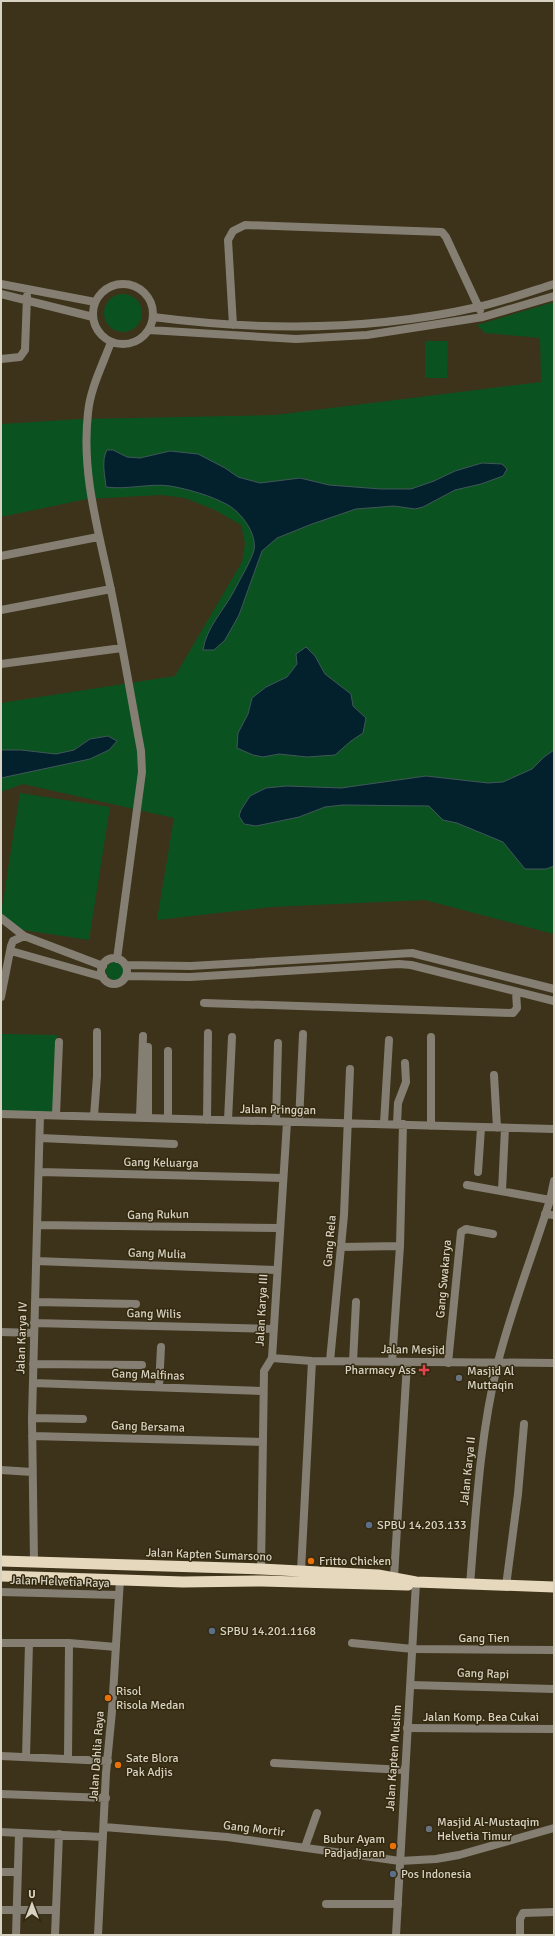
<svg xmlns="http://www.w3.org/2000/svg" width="555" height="1936" viewBox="0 0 555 1936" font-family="Signika,sans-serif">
	<rect width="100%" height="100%" fill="#3d331a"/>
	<path fill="#0b5221" d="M104 313a19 19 0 1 1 38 0a19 19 0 1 1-38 0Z
		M554,302V934L425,900L271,907L157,920L174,818L23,784L1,792V703L175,676L242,562L245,544L241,525L215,510L185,498L161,495L87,499L1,517V424L80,419L275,415L541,382L540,338L485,333L477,325Z
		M425,341H448L447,378H425Z
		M20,793L110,807L89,940L23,930L1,914Z
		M106 971a9 9 0 1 1 18 0a9 9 0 1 1-18 0Z
		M1,1034L57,1035L56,1112L1,1111Z"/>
	<path fill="#02212d" stroke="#42565a" d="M107,450H113L127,457L140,458L170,451L198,454L225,468L238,477L260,483L300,478L329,485L381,489H411L434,481L455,471L482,463L502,464L507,469L503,476L481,484L455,490L423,507L415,509L394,506L356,509L312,524L277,538L262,551L239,615L225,640L214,650H203C206,628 224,610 234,591C239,581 252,559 254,550C257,534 242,513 228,505C212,496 188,489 170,486C149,483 128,490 106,487C105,476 101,460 107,450Z
		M306,647L315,656L325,674L351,694L353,706L366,718L363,733L351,741L335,755L307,757L279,754L263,757L253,755L237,748L238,733L248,714L252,698L266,687L287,677L297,664L296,654Z
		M108,736L117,741L109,750L90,759L1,778V750H21L56,754L74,750L90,739Z
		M554,750V866L546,869H525L503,842L457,823L443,820L429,806L343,805L325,807L299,817L256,826L244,824L239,816L241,810L250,796L266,788L287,786L341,788L426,776L488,783L503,782L532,769L544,757Z"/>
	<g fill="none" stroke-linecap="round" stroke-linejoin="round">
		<path stroke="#857f73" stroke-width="8" d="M93 314a30 30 0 1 1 60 0a30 30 0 1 1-60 0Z
			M1,284L95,302
			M1,294L93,317
			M153,317C261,331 371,331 478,307C504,301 529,292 554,284
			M233,325L228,240L233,231L245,225L442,232L446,237L480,310
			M149,330L296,339L367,335L483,317L554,296
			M111,342C103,364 90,389 88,413C81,474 99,532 111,590C122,643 131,697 141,751L142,772L117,959
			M1,359L20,357L25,350L27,296
			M1,556L98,537
			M1,610L111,589
			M1,664L122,648
			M1,918L24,936L103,966
			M11,951L103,977
			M101 971a13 13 0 1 1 26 0a13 13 0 1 1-26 0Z
			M126,965L191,966L412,953L554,989
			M126,976L190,977L399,964L411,965L554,1001
			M1,997L11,946L13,941L24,936
			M204,1003L513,1013L517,1008L516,992
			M431,1037V1126
			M168,1051V1118
			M494,1075L497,1128
			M1,1114L554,1129
			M56,1115L59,1042
			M94,1116L97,1076V1032
			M140,1117L143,1036
			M148,1117V1047
			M207,1120L208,1033
			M228,1120L232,1037
			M276,1121L278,1043
			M299,1122L303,1034
			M384,1123L389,1040
			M397,1124L398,1103L406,1082L405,1063
			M40,1138L174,1144
			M39,1172L283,1178
			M478,1172L481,1128
			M467,1185L550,1200
			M502,1191L505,1128
			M545,1214L554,1215
			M37,1225L279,1228
			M341,1247L400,1246
			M36,1261L276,1270
			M35,1302L136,1304
			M34,1323L273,1329
			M1,1332L34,1333
			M272,1358L312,1361L554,1363
			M330,1361L344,1215L350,1069
			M353,1362L356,1302
			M392,1362L400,1246L403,1124
			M448,1363L461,1232L466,1229L493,1234
			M33,1364L142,1365
			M33,1383L263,1391
			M159,1387L161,1347
			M32,1418L83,1419
			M32,1436L263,1442
			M1,1470L32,1472
			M34,1562L32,1418L40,1115
			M261,1569L264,1371L272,1358L287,1122
			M301,1571L312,1361
			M394,1577L407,1363
			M470,1585C476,1510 480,1435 498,1362C512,1307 533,1254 550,1200L554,1181
			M506,1586L518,1494L524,1424
			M1,1592L118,1595
			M1,1643H69L116,1647
			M352,1643L413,1649L554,1650
			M411,1685L554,1689
			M407,1728L554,1729
			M1,1756L108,1761
			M26,1757L29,1643
			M68,1758L69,1643
			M274,1763L404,1770
			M1,1794L106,1798
			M104,1827L227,1837L400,1861L436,1859L459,1855L554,1828
			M1,1832L103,1837
			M305,1847L317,1813
			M1,1872H18
			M326,1904H398
			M1,1910H56
			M16,1935L19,1833
			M55,1935L59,1834
			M98,1935L106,1773L112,1711L120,1579
			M520,1935V1919L523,1913L554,1912"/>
		<path stroke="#857f73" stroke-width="8" d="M396,1935L416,1582"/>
		<path stroke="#e6d8bd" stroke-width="11" d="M1,1561L261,1569L378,1575L416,1582L554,1587
			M1,1576L183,1582L262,1581L408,1585"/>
	</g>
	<path fill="#e0444e" stroke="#33290f" stroke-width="1.5" d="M422 1364h4v4h4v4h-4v4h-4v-4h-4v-4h4z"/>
	<g fill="#6b7280" stroke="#33290f" stroke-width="1.5">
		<circle cx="459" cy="1378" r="4"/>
		<circle cx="429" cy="1829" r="4"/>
	</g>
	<g fill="#5c6f8a" stroke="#33290f" stroke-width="1.5">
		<circle cx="369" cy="1525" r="4"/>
		<circle cx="212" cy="1631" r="4"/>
		<circle cx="393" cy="1874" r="4"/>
	</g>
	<g fill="#e8710a" stroke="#33290f" stroke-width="1.5">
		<circle cx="311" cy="1561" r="4"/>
		<circle cx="108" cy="1698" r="4"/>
		<circle cx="118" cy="1765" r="4"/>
		<circle cx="393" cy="1846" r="4"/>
	</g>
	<g text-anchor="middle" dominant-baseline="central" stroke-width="3" stroke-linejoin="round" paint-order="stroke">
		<g font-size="12" fill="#d8d2c3" stroke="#33290f">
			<text transform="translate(278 1110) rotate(1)">Jalan Pringgan</text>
			<text transform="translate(161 1163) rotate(1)">Gang Keluarga</text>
			<text transform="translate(158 1215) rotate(-1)">Gang Rukun</text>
			<text transform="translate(330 1241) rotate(-85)">Gang Rela</text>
			<text transform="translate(157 1254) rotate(2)">Gang Mulia</text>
			<text transform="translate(444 1279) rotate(-85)">Gang Swakarya</text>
			<text transform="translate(262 1310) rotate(-87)">Jalan Karya III</text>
			<text transform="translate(154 1314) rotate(1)">Gang Wilis</text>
			<text transform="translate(22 1338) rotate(-88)">Jalan Karya IV</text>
			<text transform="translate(413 1350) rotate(1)">Jalan Mesjid</text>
			<text transform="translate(148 1375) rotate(2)">Gang Malfinas</text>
			<text transform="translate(148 1427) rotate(2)">Gang Bersama</text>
			<text transform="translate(468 1471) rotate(-84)">Jalan Karya II</text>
			<text transform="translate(209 1555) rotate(2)">Jalan Kapten Sumarsono</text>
			<text transform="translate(60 1582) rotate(2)">Jalan Helvetia Raya</text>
			<text x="484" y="1638">Gang Tien</text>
			<text transform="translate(483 1674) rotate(2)">Gang Rapi</text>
			<text x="481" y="1717">Jalan Komp. Bea Cukai</text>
			<text transform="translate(97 1756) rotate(-86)">Jalan Dahlia Raya</text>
			<text transform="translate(394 1758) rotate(-86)">Jalan Kapten Muslim</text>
			<text transform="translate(254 1829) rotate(7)">Gang Mortir</text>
		</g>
		<g font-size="12" fill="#d8d2c3" stroke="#33290f" text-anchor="start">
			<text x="416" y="1370" text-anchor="end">Pharmacy Ass</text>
			<text x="467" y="1371">Masjid Al<tspan x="467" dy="14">Muttaqin</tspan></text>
			<text x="377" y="1525">SPBU 14.203.133</text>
			<text x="319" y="1561">Fritto Chicken</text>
			<text x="220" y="1631">SPBU 14.201.1168</text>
			<text x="116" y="1691">Risol<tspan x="116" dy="14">Risola Medan</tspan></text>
			<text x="126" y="1758">Sate Blora<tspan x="126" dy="14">Pak Adjis</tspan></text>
			<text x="437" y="1822">Masjid Al-Mustaqim<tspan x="437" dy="14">Helvetia Timur</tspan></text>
			<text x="385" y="1839" text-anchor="end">Bubur Ayam<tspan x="385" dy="14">Padjadjaran</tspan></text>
			<text x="401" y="1874">Pos Indonesia</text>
		</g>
	</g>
	<rect width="555" height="1936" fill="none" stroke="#d8d2c3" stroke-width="4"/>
	<g transform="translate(32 1904)" stroke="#33290f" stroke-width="3" paint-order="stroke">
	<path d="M0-3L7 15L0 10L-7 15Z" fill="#d8d2c3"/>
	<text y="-6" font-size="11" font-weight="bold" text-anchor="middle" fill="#d8d2c3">U</text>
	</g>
</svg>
